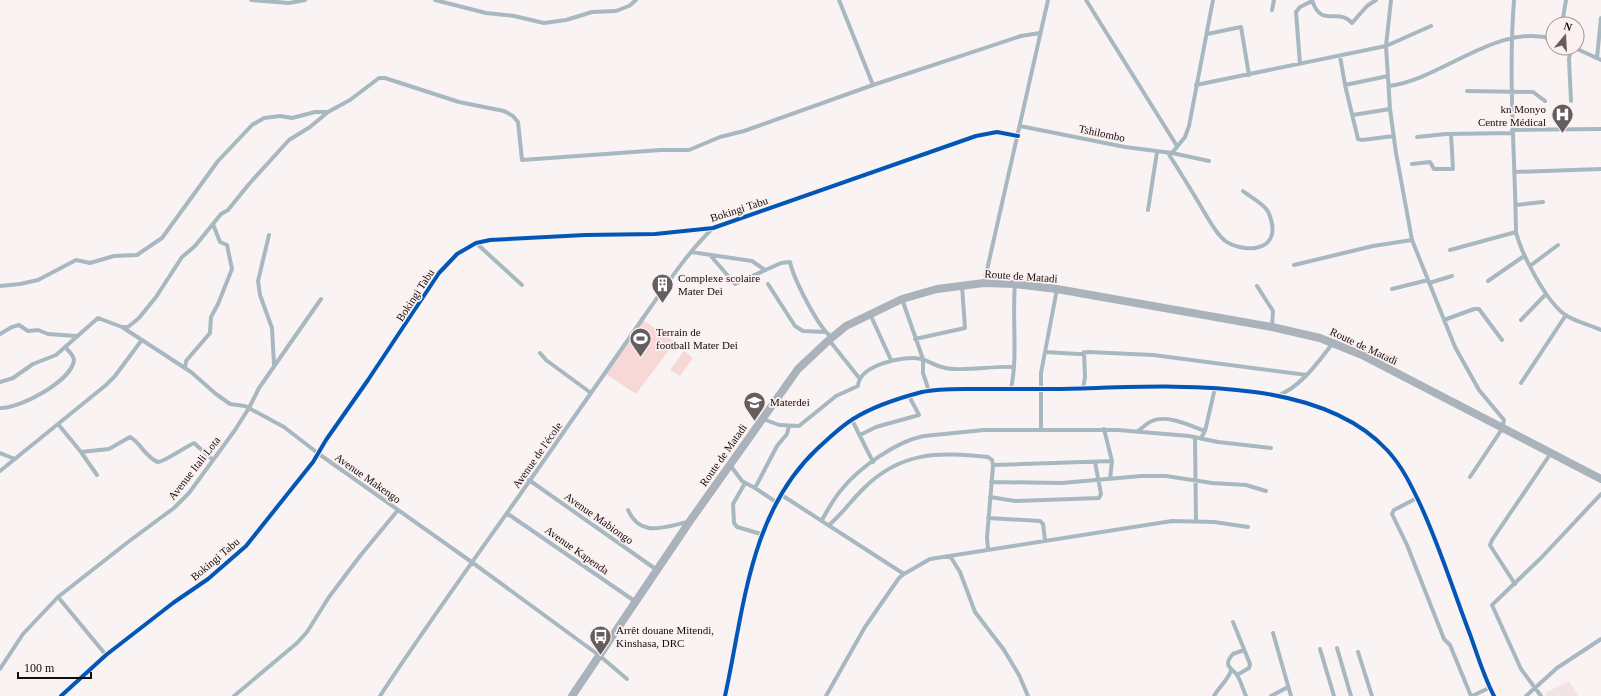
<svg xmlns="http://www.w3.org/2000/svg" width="1601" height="696" viewBox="0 0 1601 696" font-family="'Times New Roman',serif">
	<rect width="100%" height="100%" fill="#faf3f3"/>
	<path fill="#f2e4e3" d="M1569,681L1578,696H1546L1545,693Z"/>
	<path fill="#f7d8d6" d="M643,320L675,342L636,394L606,374Z
		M684,351L693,358L680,376L670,370Z"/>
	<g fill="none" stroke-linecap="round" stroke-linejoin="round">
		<path stroke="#a8b8c1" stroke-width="4" d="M251,0L289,3L305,0
			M435,0L486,13L514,16L544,23L566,20L592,12L616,11L629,6L636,0
			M839,0L873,85
			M1086,0L1177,146
			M1312,0C1321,29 1339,7 1352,23L1367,6L1376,0
			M1391,0L1386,46L1390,109L1396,153L1412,240L1455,347L1479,390L1504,420L1502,429L1470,477
			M1514,0C1508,77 1515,154 1516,232C1521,253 1547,304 1567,316C1577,322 1590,325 1601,330
			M1272,10L1274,0
			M1562,24L1566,0
			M1207,34L1241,27L1249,75
			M1571,48L1569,59L1571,101
			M1575,48L1601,60
			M1340,56L1345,85L1358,139L1362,140L1394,136
			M1597,58L1601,18
			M1300,64L1296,12L1300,7L1312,1
			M1196,85L1386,46L1431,26
			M1345,85L1388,76
			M1389,86C1443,79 1497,22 1553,39
			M1467,91L1533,92L1545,101
			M1353,115L1390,109
			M1020,126L1125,147L1172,153L1185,137L1189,126L1213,0
			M1512,130L1601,129
			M1417,137L1446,134L1513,133
			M1168,153C1180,172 1192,191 1203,210C1209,220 1215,232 1224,240C1241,253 1277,253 1272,224C1271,219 1270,214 1267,210C1261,202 1250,197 1243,191
			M1172,153L1209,161
			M1412,164L1430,162L1434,169H1453L1451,134
			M1515,172L1601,169
			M1516,205L1543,202
			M1148,210L1157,152
			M269,235L258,281L260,295L272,328L274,365
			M476,243L522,285
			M1450,250L1516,232
			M691,252L752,261L765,270
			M710,255L735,284L781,263L790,262C793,277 819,330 832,337
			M1294,265L1373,246L1412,240
			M1530,266L1558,245
			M1488,281L1524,256
			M984,283L1048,0
			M1429,283L1452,276
			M768,284L795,326L803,331L826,332
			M0,286L20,284L38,280L76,260L90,263L114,256L137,255L162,238L218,161L252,125L264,118L280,116L292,118L315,112H327
			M1257,286L1273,311L1272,327
			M1392,289L1428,280
			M902,299L923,359V373L929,391
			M870,314L891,360
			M1444,320L1474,309H1479L1502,340
			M1521,320L1546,294
			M122,327H128L139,318L156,297L182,257L195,246L221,214L228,210L249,184L289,140L310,127L328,112L350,100L379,78H385L459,102L504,111L513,116L518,122L522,160L661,150H689L720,137L744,131L873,85L1021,36L1040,33
			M0,334L12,327L19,325L28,331L38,330L48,334L76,336
			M915,339L965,328L962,286
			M829,340L860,379
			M1045,352L1079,354L1088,352L1153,355L1307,375
			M540,353L546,360L591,393
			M185,368L186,361L210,333L211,317L218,304L232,269L227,245L220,242L213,224
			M0,382L13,378L33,364L56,355L98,318L122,327L191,372L216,394L230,404L245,406L284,427L319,454L473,563L600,656L627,679
			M1521,383L1566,315
			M1011,389C1018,355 1012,319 1015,284
			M1083,389L1085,377L1084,352
			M1277,396C1302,386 1317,363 1333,343
			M0,408C19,409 72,381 74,360C74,356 68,350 65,347
			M763,419L779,425L799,426L836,396L858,386C859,365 904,355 921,359C933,362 936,368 953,369C974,370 994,366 1014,367
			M852,420L873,462
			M58,424L81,452L109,449L130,437C138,441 141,449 148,455C150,457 155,461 158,462C162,463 187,446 194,443L213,460
			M1041,429V373L1057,289
			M1104,429L1112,461L1110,479
			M1137,432C1142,428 1147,423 1152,421C1167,414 1191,426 1205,431
			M860,435L876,427L919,415L909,396
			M1195,437L1196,521
			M1201,438L1205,431L1215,388
			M81,452L97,475
			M0,453L15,459
			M730,465L742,481L755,488L777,446L787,434L789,426
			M993,465L1112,461
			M0,471L106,385L115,376L141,341
			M529,480L657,570
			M991,482L1062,483L1141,476H1166L1212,483L1246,485L1266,491
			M745,483L733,504L734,523L737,527L761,534
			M755,488L776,502
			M780,494L904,574
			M990,497L1015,501L1099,498L1101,494L1095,462
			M1417,498L1394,510L1392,514L1407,545L1444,639L1450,645L1471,696
			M628,510C641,538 663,527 688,522
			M508,514L636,602
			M988,518L1040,521L1043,524L1045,540
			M822,520C828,509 834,498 842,489C860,467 897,441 924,436L984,430H1118L1189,436L1218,442L1271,448
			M829,525C842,514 851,501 863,489C901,451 938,452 988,457L992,460L993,466L987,538L988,549
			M950,556L960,572L975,612L1004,650L1019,675L1028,696
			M1515,584L1493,550L1490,545L1492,540L1551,453
			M58,597L106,655
			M1233,622L1250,664L1249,668L1237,675
			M1273,633L1291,696
			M1337,648L1351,696
			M1320,649L1334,696
			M1244,650L1233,654C1222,666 1232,668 1237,675C1241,681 1243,690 1246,696
			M1358,652L1372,696
			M0,669L23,634L58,597L128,542L174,508L189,493L235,430L249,408L259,388L321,299
			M61,696L106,655L173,603L208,579L246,546L313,462L326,440L368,380L439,273L457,254L476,243L490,240L585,235L655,234L713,228L976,136L997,132L1018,136
			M234,696L297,643L307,632L329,597L360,556L398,510
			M380,696C439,606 504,519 565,430C591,393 617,356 643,318C665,287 686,254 713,228
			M725,696C744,610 749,513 817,449C828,439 840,427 853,419C872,407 899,398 922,392C940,388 960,389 979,389C1004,389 1028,389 1053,389C1152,388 1313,370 1387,450C1402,466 1411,485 1420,504C1440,547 1454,593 1471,637C1478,657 1484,677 1494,696
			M826,696L865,627L899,578L904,574L930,559L1172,521L1214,522L1248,527
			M1214,696C1219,687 1227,681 1231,671
			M1271,696L1288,687
			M1472,696L1489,688
			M1526,696L1557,668L1601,639
			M1541,696L1521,669L1492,605L1541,558L1601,494"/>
		<path stroke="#aab3bb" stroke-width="8" d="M572,696L690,521L798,369L829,340L846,326L902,299L937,289L984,283L1015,284L1057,289L1272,327L1320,338L1362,355L1601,479"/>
		<defs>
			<path id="cycleway" d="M61,696L106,655L173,603L208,579L246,546L313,462L326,440L368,380L439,273L457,254L476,243L490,240L585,235L655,234L713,228L976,136L997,132L1018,136
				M725,696C744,610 749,513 817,449C828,439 840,427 853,419C872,407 899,398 922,392C940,388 960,389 979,389C1004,389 1028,389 1053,389C1152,388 1313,370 1387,450C1402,466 1411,485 1420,504C1440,547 1454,593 1471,637C1478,657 1484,677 1494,696"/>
		</defs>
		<use href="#cycleway" stroke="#fdf0f0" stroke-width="6"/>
		<use href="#cycleway" stroke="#0057b8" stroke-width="4"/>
	</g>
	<defs>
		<symbol id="hospital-pin" viewBox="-11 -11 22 30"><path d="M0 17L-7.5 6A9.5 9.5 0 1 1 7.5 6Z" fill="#645e5e" stroke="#fdf0f0"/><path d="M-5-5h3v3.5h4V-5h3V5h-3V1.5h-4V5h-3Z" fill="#fff"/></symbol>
		<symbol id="building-pin" viewBox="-11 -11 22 30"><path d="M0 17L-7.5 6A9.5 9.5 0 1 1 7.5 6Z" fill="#645e5e" stroke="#fdf0f0"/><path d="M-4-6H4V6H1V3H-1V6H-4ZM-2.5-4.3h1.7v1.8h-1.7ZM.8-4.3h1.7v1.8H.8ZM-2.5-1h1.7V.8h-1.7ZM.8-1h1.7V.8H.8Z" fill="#fff"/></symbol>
		<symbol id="stadium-pin" viewBox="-11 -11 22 30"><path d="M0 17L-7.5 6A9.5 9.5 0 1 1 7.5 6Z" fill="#645e5e" stroke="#fdf0f0"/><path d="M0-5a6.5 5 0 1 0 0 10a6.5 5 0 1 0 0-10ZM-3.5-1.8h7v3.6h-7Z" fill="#fff"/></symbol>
		<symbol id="school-pin" viewBox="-11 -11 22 30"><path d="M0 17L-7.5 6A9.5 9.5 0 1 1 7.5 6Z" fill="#645e5e" stroke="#fdf0f0"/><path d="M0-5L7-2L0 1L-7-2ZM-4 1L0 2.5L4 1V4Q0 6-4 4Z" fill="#fff"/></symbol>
		<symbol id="bus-pin" viewBox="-11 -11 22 30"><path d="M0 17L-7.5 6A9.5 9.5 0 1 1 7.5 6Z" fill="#645e5e" stroke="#fdf0f0"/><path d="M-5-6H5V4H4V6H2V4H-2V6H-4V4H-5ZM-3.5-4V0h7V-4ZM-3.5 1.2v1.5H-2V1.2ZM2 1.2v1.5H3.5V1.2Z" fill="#fff"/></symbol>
	</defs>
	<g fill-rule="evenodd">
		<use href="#hospital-pin" x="1550" y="102" width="25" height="34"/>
		<use href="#building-pin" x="650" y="272" width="25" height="34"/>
		<use href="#stadium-pin" x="628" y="326" width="25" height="34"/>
		<use href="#school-pin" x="742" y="390" width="25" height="34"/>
		<use href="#bus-pin" x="588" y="624" width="25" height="34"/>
	</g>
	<g text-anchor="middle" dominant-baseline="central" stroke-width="3.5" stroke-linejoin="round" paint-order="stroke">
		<g font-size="11" fill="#130e0e" stroke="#fdf0f0" text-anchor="start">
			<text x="1546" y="109" text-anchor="end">kn Monyo<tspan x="1546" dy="13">Centre Médical</tspan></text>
			<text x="678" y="278">Complexe scolaire<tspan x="678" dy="13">Mater Dei</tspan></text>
			<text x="656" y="332">Terrain de<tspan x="656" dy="13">football Mater Dei</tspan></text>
			<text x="770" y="402">Materdei</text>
			<text x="616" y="630">Arrêt douane Mitendi,<tspan x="616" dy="13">Kinshasa, DRC</tspan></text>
		</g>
		<g font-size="11" fill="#130e0e" stroke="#fdf0f0">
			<text transform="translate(1102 133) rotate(12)">Tshilombo</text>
			<text transform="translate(739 209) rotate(-18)">Bokingi Tabu</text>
			<text transform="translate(1021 276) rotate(4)">Route de Matadi</text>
			<text transform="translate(415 295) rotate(-57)">Bokingi Tabu</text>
			<text transform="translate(1364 346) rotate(25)">Route de Matadi</text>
			<text transform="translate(537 455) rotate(-55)">Avenue de l'école</text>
			<text transform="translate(723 455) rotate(-55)">Route de Matadi</text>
			<text transform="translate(194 468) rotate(-52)">Avenue Itali Lota</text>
			<text transform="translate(368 478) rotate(35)">Avenue Makengo</text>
			<text transform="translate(599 518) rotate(35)">Avenue Mabiongo</text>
			<text transform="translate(577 550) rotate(35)">Avenue Kapenda</text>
			<text transform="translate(215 559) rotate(-40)">Bokingi Tabu</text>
		</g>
	</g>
	<g transform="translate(1565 36) rotate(18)"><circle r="19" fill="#fdf0f0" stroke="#9f9696"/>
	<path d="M0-3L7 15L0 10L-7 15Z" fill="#645e5e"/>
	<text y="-6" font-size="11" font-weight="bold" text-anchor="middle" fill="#130e0e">N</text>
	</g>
	<path d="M18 672v6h73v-6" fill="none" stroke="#130e0e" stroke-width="2"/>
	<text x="24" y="672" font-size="12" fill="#130e0e" stroke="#fdf0f0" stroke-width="3" paint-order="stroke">100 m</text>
</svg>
